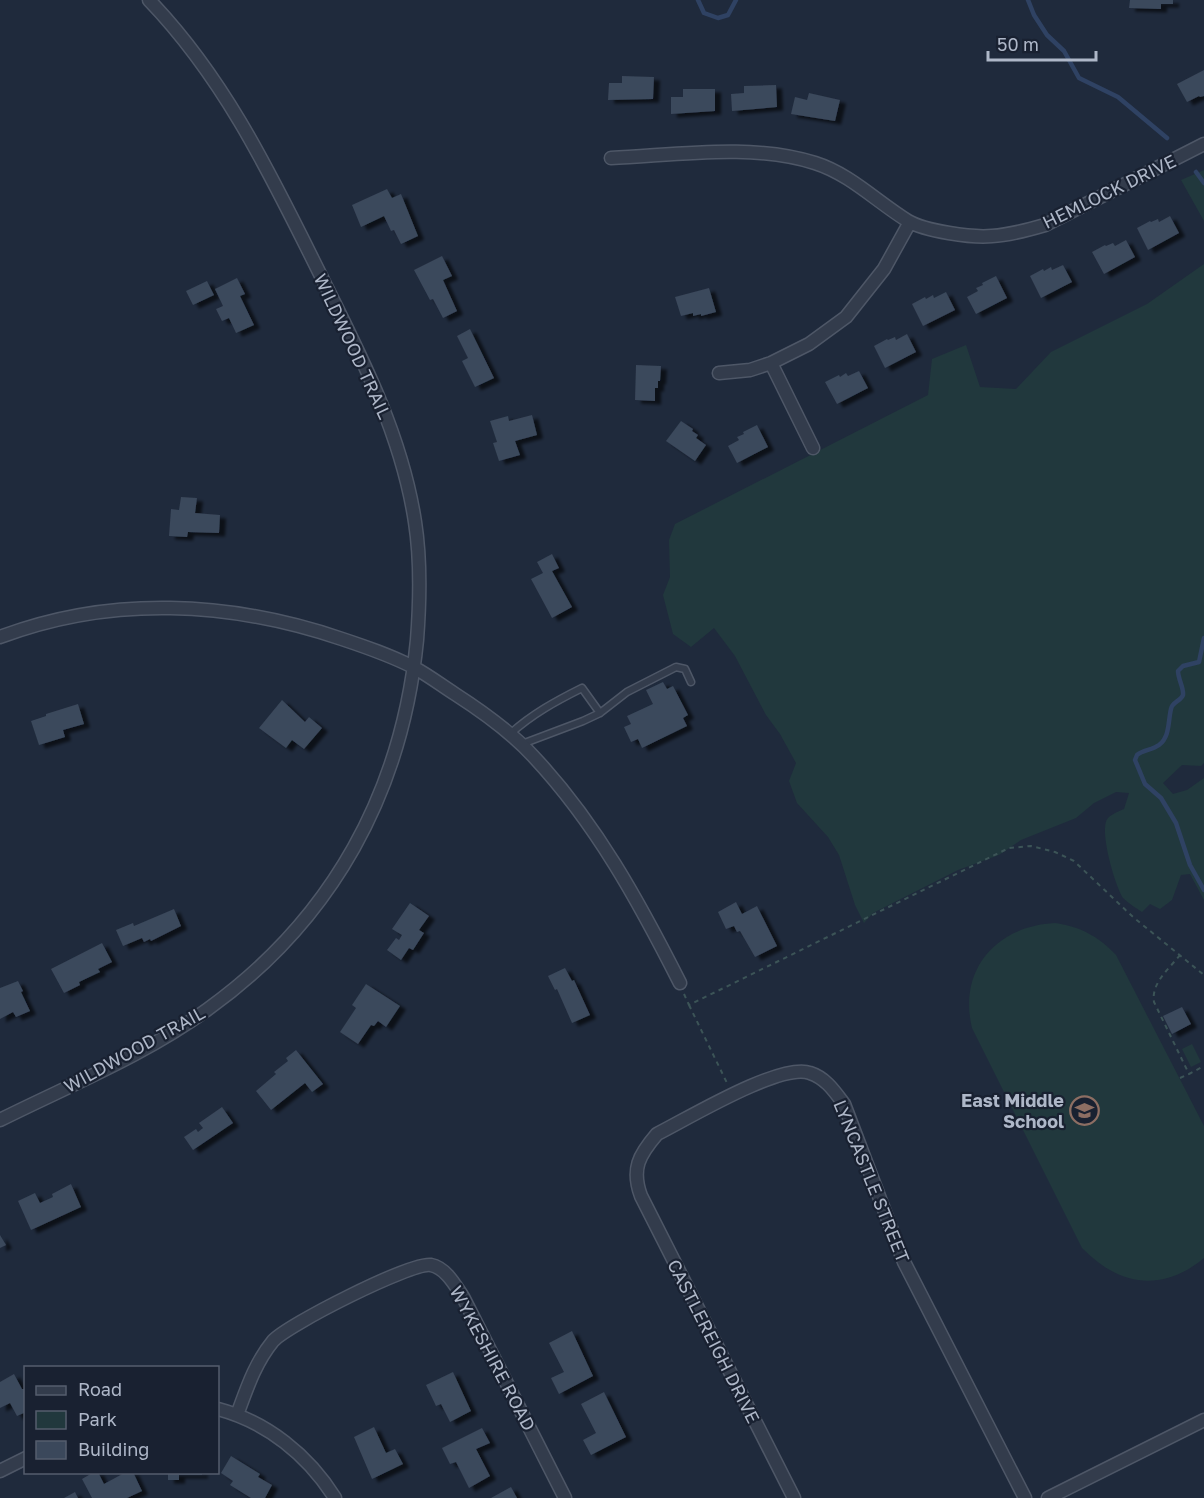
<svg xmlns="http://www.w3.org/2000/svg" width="1204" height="1498" viewBox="0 0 1204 1498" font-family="'Golos Text',sans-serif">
	<defs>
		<filter id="shadow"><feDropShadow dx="6" dy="3.5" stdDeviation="1.5" flood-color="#0009"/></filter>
	</defs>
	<rect width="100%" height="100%" fill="#1f2a3c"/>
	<path fill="#21383d" d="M1204,170V221L1181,180Z
		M1204,264V763L1201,766L1182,765L1163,783L1173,794L1187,790L1204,778V900L1190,874L1181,875L1172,900L1160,909L1150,904L1142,912C1136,908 1128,903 1123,898C1115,886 1098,828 1108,818C1112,814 1119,811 1124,809L1129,793L1116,792L1094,803L1076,818L1021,840L999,855L958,870L873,913L864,923L855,905L839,855L828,837L797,803L789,781L796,763L780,734L766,715L735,656L714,628L691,647L673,634L663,595L670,577L669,540L675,524L928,395L932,359L966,345L980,387L1016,389L1051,352L1147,304Z
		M1055,923C1081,927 1098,936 1116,955L1204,1126V1258C1162,1293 1119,1286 1082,1248L972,1028C958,970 996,926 1055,923Z
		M1192,1044L1201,1062L1191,1067L1182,1049Z"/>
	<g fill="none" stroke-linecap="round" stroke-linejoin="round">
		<path stroke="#2f4263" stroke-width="4.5" d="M698,0L704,13L718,18L728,15L736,0
			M1028,0L1034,15L1047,35L1064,51L1079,78L1118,97L1167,138
			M1196,172L1204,183
			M1204,638L1199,662L1183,666L1178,671C1178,679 1184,688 1183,695C1181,701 1172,702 1171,709C1168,721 1170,737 1159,745C1152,750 1143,750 1137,755L1135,760L1145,784L1161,798L1176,823L1190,865L1204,890"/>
	</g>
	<path fill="#3b485b" filter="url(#shadow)" d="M1130,0H1173V4H1161V9L1129,8Z
		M1204,70V96L1200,97L1199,96L1187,102L1177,84Z
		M622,76L654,77L653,99L608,100L609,83H622Z
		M776,85L777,107L732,111L731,94L744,93V86Z
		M683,89H715V111L671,114V97H683Z
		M809,93L840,100L835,121L791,114L795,97L807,100Z
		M387,189L392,198L401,194L418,236L401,244L394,230L391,231L384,216L361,227L352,205Z
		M1170,216L1179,233L1148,250L1137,228L1150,221L1151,222L1158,219L1159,222Z
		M1126,240L1135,257L1104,274L1092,252L1105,245L1106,246L1113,243L1115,246Z
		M442,256L452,276L443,280L457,311L443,318L433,299L430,300L414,270Z
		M1063,265L1072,282L1041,298L1030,276L1043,269L1044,271L1051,267L1052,270Z
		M996,276L1007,298L976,314L967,297L978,291L976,288L983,285L982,283Z
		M237,278L245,294L240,296L254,325L236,333L229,318L222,321L216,309L223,306L215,289Z
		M207,281L214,295L193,305L186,291Z
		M709,288L716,312L701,316V314L693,316V313L681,316L675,297Z
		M946,292L955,310L923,326L912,304L925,297L926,299L933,295L934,298Z
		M470,329L494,378L475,387L462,361L468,358L457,336Z
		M907,334L916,352L885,368L874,346L887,339L888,340L895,337L896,340Z
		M636,365L661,366L660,381H658V388H655V401L635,400Z
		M859,371L868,388L837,404L825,382L839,375L840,377L846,373L848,376Z
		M532,415L537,435L515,441L520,455L499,461L493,443L497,442L490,421L508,416L509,421Z
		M681,421L693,429L692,431L698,435L696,438L706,445L695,461L666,441Z
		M757,425L768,447L737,463L728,446L739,440L737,437L744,434L743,432Z
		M181,497L197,498L195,513L220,515L219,533L188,532L187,537L169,536L171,509L179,510Z
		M552,554L559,568L552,571L572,607L552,618L531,579L543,573L537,562Z
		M663,682L667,689L673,686L688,715L683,718L687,726L642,748L638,739L631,742L624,727L631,724L627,716L653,704L646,690Z
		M282,700L305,722L309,717L322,728L304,749L292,740L286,748L259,728Z
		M78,704L84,724L63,730L65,737L39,745L31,721L46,716V714Z
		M736,902L742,914L757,906L777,946L755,957L740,931L737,932L734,926L726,929L718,912Z
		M410,903L429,916L419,930L424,933L413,950L409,948L401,960L387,950L396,938L399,940L402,935L392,929Z
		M174,909L181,926L151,941L150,939L144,942L142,938L123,946L116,930L133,923L134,926Z
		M102,943L112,962L98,969L100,972L79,982L80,985L64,993L51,969Z
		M565,968L572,981L574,980L590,1015L572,1023L557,989L555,990L548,976Z
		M18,981L23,991L21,992L30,1011L16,1017L13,1012L0,1019V988Z
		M366,984L400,1006L386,1027L378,1021L374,1026L371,1025L358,1044L340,1032L356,1008L352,1005Z
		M1182,1007L1191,1024L1172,1034L1163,1016Z
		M296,1050L323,1084L312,1092L305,1083L271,1110L256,1091L276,1074L274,1072L288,1061L286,1058Z
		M222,1107L233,1123L193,1150L184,1137L196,1129L198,1132L203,1128L199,1123Z
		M71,1184L81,1207L31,1230L18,1201L35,1193L40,1203L53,1197L52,1194Z
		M0,1235L6,1245L0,1248Z
		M572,1331L593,1376L559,1394L551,1378L564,1372L549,1343Z
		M453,1372L471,1411L450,1422L441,1404L436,1406L426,1385Z
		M14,1374L22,1389H24L26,1391V1412L17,1416L10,1403L0,1408V1382Z
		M604,1392L626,1437L591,1455L583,1440L596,1433L581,1404Z
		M374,1427L386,1453L395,1449L403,1464L372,1479L354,1437Z
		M482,1428L490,1443L476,1449L490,1476L469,1488L456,1462L450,1464L442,1448Z
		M231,1456L260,1474L258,1477L272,1485L265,1498H251L230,1485L233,1481L221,1473Z
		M94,1472H98L104,1484L126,1472H133L142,1491L127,1498H92L82,1479Z
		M168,1472H202V1475H179V1480H168Z
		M511,1487L517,1498H491Z
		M75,1492L78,1498H64Z"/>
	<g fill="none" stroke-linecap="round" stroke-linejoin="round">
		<defs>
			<path id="lane" d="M510,734C532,714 556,701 582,688L600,713
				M522,744L583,721L600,713L627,692L676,667L685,669L691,682"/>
			<path id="street" d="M611,158C677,155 752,143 815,163C850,174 877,202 908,221C925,231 972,238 992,236C1010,235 1028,230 1045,225L1204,144
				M771,363L813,448
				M719,373L750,370L771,363L809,344L846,317L884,269L910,222
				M0,637C111,595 230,601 342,639C366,647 390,655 413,667C428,675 441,685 455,694C483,712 510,731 533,756C596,823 639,902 680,983
				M0,1120C70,1085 145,1055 208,1009C333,919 402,792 417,640C420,601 421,560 415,522C402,436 362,358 324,282C274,182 228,82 149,0
				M218,1409C267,1422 308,1455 335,1498
				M237,1415C247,1388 255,1363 273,1341C287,1325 411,1262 431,1265C446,1268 455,1285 463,1297L565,1498
				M0,1471L26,1458
				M794,1498L641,1196C631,1169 639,1155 657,1134C687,1119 781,1062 810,1073C826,1078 835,1092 844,1104L904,1262L1025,1498
				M1048,1498L1204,1420"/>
		</defs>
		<use href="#lane" stroke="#4e5767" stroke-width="9"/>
		<use href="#street" stroke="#4e5767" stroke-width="15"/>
		<path stroke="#3c5457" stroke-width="2" stroke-dasharray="4.5 4.5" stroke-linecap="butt" d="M1180,955C1169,969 1151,983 1154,1002L1189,1074L1204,1066
			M684,994L689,1005L1009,848L1031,846L1055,852L1074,861L1133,917L1204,975
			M689,1005L727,1083
			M1180,1078L1189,1074"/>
		<use href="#lane" stroke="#333c4c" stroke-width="6"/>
		<use href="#street" stroke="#333c4c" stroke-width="12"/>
	</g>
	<defs>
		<symbol id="school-ring" viewBox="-11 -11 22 22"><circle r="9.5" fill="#192131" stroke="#8d6e63" stroke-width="1.5"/><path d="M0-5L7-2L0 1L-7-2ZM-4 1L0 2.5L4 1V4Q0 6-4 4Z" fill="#8d6e63"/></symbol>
	</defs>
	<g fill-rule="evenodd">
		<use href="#school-ring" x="1068" y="1094" width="33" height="33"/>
	</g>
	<g text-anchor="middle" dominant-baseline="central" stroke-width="4.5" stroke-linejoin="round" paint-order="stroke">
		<g font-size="18" fill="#aeb7c8" stroke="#192131">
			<text transform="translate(1109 191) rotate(-26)">HEMLOCK DRIVE</text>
			<text transform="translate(353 346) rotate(65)">WILDWOOD TRAIL</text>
			<text transform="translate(134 1049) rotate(-29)">WILDWOOD TRAIL</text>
			<text transform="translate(872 1181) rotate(68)">LYNCASTLE STREET</text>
			<text transform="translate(714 1341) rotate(63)">CASTLEREIGH DRIVE</text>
			<text transform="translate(493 1358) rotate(62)">WYKESHIRE ROAD</text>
		</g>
		<g font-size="18" font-weight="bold" fill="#aeb7c8" stroke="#192131" text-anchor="end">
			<text x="1064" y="1100">East Middle<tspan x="1064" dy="21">School</tspan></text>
		</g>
	</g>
	<rect x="24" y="1366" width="195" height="108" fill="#192131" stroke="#555d6d" stroke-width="1.5"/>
	<rect x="36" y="1386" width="30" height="9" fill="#333c4c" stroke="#555d6d" stroke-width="1.5"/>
	<text x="78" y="1396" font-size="18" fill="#aeb7c8">Road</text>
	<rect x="36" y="1411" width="30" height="18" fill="#21383d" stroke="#555d6d" stroke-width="1.5"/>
	<text x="78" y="1426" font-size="18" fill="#aeb7c8">Park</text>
	<rect x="36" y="1441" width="30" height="18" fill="#3b485b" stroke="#555d6d" stroke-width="1.5"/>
	<text x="78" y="1456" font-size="18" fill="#aeb7c8">Building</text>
	<path d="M988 51v9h108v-9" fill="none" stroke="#aeb7c8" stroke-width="3"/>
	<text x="997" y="51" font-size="18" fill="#aeb7c8" stroke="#192131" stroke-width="4.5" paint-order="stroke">50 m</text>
</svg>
